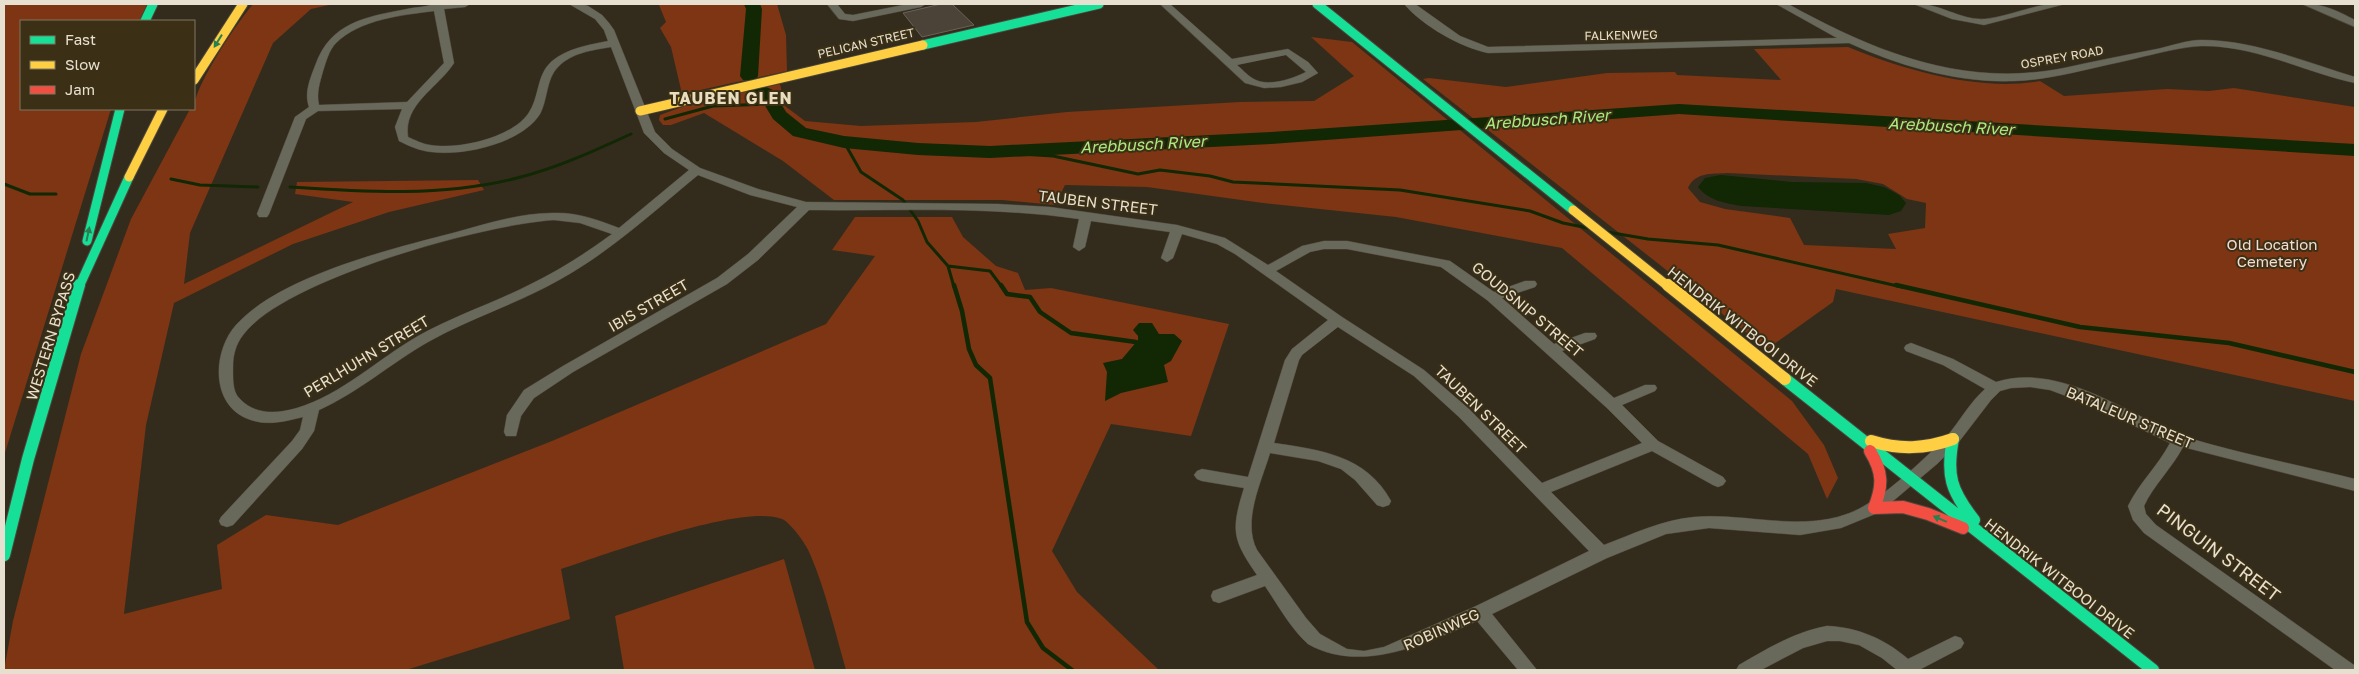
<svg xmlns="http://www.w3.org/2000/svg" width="2359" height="674" viewBox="0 0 2359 674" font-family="'Golos Text',sans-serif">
	<rect width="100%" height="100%" fill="#332c1d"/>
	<path fill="#7d3513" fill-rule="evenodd" d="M4,4H147L140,21H21V109H111L4,456Z
		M253,4H334L311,9L273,43L190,233L184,284L353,202L295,194L297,182L478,180L484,190L389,212L293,244L174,303L146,425L124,614L222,589L217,545L266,515L338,525L552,441L826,324L875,256L832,250L855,217H952L963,237L996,266L1018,273L1025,290L1051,288L1229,324L1191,436L1111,424L1052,551L1077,592L1159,670H846C835,632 826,591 810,554C807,545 790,522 782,519C742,503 605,555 561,569L570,619L406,670H4L13,621L81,354L131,219L190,109H194C194,86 237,23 253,4Z
		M661,4H777L786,35L787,71L682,94L671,47L660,28L666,22L659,5Z
		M1311,37L1352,42L1792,401L1824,445L1838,478L1827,499L1808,454L1562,248L1396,217L1263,203L1147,187L1065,185L1055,205L1002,200H834L783,161L704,113L671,125H663L659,120L660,115L690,104L780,84L785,106L805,121L861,126L976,122L1067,112L1240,102L1314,101L1354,76Z
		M1848,47C1904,70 1980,92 2040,81L2064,96L2167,89L2209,91L2234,88L2355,107V401L1836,289L1833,302L1767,349L1423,79L1429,78L1506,87L1607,73L1675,72L1677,75L1781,80L1754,49ZM1727,173L1856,179L1883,184L1907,199L1926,203L1925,228L1888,234L1896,249L1804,245L1790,218L1725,209L1700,202L1688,188C1695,172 1712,174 1727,173Z
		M784,559L815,670H624L615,616Z"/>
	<path fill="#122703" d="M1721,175L1792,182L1866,183L1884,187L1899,195L1906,203L1901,211L1889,215L1742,206C1725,203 1709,201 1698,187L1705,178Z
		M1139,323H1152L1159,334H1174L1182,341L1171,361L1164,365L1168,382L1121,393L1105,401L1107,372L1103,363L1122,359L1138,340V336L1133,330Z"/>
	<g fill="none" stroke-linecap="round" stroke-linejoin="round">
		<path stroke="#122703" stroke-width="3" d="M665,119L713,106L773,104
			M844,142L861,172L903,200L918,221L927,242L948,266L954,287
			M990,152L1053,156L1138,174L1160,170L1210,176L1233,182L1400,190L1530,211L1563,223L1588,228
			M171,179L200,185L258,187
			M4,184L30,194H56
			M290,187C366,192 443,197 517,178C557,168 594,151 631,134
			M1607,232L1648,239L1718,245L1902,287
			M948,266L990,271L1002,287"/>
		<path stroke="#122703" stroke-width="4.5" d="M954,285L962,311L969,349L976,365L990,378L1027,622L1043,648L1072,670
			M1001,285L1007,294L1030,297L1040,312L1071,333L1136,342
			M1896,285L2080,327L2229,343L2355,372"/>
		<path fill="#122703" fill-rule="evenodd" d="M744,4H760L762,9L758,76L755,80H743L740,76L746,9Z
			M759,84L773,90L786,112L806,128L844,136L918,143L990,146L1271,132L1679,104L2355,144V156L1679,114L1271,144L990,158L918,155L844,148L793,136L773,119L760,97L750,89L753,85Z"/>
	</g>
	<path fill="#4b4338" stroke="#696257" d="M941,4H952L974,25L922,37L903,13Z"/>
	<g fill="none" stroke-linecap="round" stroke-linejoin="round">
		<defs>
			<path id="street" d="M433,4H470L465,7L444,9L454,63C438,88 403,104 408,137C415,140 422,144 430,145C458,150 511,138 528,114C540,97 536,76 551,62C567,48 589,45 608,41L604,30L595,19L569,4H582L588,6L602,15L609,23L614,30L655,132L672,149L700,168L758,189L806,202L998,204L1050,207L1177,225L1225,238L1268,265L1302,246L1324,241H1347L1450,261L1494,292L1525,281H1535L1537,284L1535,287L1502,298L1554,344L1585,333H1595L1597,336L1595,339L1562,351L1614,398L1645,385H1655L1657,388L1655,391L1622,405L1658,441L1723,477L1726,481L1723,485L1718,487L1713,485L1652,451L1551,492L1604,545C1633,534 1662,520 1694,517C1752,512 1816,538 1869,503C1893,488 1927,457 1947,436C1960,421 1970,402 1985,389L1943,365L1906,351L1904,348L1906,345L1911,343L1953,359L1996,382C2050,365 2107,400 2154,423C2164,428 2175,434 2185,437C2241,454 2299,465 2355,479V491L2183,447C2172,468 2153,486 2144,506L2146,514L2156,525L2354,665L2355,670H2335L2144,533L2133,520L2128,506C2139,483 2158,466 2170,443L2093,406L2050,390L2030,387L2011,388L2000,391L1991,400L1958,443L1937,464L1880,512L1841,528L1800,535L1709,528L1666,534L1607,558L1492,614L1537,670H1518L1477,621C1425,644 1361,674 1308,644C1291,629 1278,605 1265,586L1219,603L1213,601L1211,596L1213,591L1257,575C1232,539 1231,530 1244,488L1202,481L1197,479L1194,475L1197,471L1202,469L1248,477L1285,360L1292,349L1328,320L1235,254L1217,244L1182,234L1173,258L1167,262L1161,258L1170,232L1091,221L1085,247L1079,251L1073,247L1079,219C990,206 899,211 809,210L758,260L727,284L573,372L534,398L521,416L516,436H506L504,432L507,415L524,390L563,366L717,278L748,254L797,207L750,195L698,175C653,212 610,252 559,280C517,304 470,318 428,342C391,363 359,392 319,410L314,431L302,449L233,525L227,527L221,525L219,521L221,517L292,441L300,430L303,417C286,421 269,426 251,420C210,407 212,352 236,325C280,276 391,249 453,233C486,224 519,213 553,213C577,212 598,220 619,228L689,170L664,153L644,133L611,47C592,50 571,53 558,67C546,79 548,99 540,114C522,143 464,156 432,152C420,151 409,146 399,141L395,127L402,109L318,111L306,119L269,214L267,217H259L257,214L295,117L309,107C304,93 310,79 315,66C330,22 366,17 407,9C416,7 427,7 433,4ZM434,11L444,63L407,102L319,105C316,93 320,82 323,71C326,62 329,50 336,43C360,19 403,15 434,11ZM554,220L580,223L612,234C586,253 560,270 531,284C494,303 454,316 418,336C378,359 341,395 297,408C277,414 254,415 239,398C232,391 233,376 233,366C233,355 236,344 243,335C284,279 485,224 554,220ZM1324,249H1347L1441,267L1487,300L1607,408L1642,443L1542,483L1469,409L1424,370L1342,317L1276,271L1310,252ZM1338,327L1414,376L1459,417L1589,551L1474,607L1384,647L1364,651L1347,649L1320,634L1306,618L1257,550C1242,521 1261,483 1270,453L1318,461L1341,469L1355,480L1377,505L1383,507L1389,505L1391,501C1366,455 1320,450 1274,443L1299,360L1302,355Z
				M827,4H837L845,14L853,15L908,4H926L921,7L853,21L839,19Z
				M1160,4H1170L1232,59L1288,49L1308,62L1318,73L1302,82L1281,87L1264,88L1245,83ZM1286,55L1306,72C1292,79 1267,88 1252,78C1247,75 1242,69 1237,65Z
				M1404,4H1415L1460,36L1488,47L1837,38L1776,4H1788C1875,52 1963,88 2064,68C2095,61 2126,55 2157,49C2171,46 2187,40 2201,40C2254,40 2305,62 2355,77V83C2304,72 2255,45 2201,46C2176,47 2137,59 2111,64C2079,71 2047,80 2014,81C1957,83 1900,66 1849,43L1488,53C1460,47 1423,26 1404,4Z
				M1914,4C1938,2 1961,21 1985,19C2012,16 2037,2 2065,4L1984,25L1952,19Z
				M2302,4C2322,3 2338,11 2355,20V27Z
				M1827,626C1857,627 1885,639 1908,659L1955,636L1961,638L1964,643L1961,648L1919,670H1897L1882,658L1859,645L1840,641H1827L1803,648L1761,670H1736L1739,665C1767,649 1794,632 1827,626Z"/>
			<path id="fast-far1" d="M1317,4L1573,210
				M145,21L153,4
				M923,45L1099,4
				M87,241L120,109
				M79,287L129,177"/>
			<path id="fast" d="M1785,379L2153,670
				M1953,439C1946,475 1951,491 1974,520
				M4,555L28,459L79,285"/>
			<path id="slow-far1" d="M194,80L243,4
				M640,111L923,45
				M129,177L163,109
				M1573,210L1669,287"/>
			<path id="slow" d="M1668,285L1785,379
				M1871,441C1900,450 1925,449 1953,439"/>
			<path id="jam" d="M1870,451C1883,472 1883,486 1874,508L1903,507L1928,514L1963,528"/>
		</defs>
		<use href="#street" stroke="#4e483b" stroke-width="1"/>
		<use href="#fast-far1" stroke="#4e483b" stroke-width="11"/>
		<use href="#fast" stroke="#4e483b" stroke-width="14"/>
		<use href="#slow-far1" stroke="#4e483b" stroke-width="11"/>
		<use href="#slow" stroke="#4e483b" stroke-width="14"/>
		<use href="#jam" stroke="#4e483b" stroke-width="14"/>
		<use href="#street" fill="#69695b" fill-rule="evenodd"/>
		<use href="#fast-far1" stroke="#16e098" stroke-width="9"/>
		<use href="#fast" stroke="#16e098" stroke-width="12"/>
		<use href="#slow-far1" stroke="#ffcf43" stroke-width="9"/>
		<use href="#slow" stroke="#ffcf43" stroke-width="12"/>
		<use href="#jam" stroke="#f24e42" stroke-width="12"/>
	</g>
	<defs><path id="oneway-solid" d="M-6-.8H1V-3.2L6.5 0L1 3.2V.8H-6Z" transform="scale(1.25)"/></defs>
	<g fill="#2a7f50">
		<use href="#oneway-solid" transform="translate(218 41) rotate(122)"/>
		<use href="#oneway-solid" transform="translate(88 234) rotate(-78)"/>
		<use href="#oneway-solid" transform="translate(1940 519) rotate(-157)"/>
	</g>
	<g text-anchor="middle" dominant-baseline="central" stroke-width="4" stroke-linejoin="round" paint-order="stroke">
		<g font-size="12" fill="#e7e0d0" stroke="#3b3015">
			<text transform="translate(1621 35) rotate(-1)">FALKENWEG</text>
			<text transform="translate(866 43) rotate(-13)">PELICAN STREET</text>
			<text transform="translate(2062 57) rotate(-10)">OSPREY ROAD</text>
		</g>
		<g font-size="15" fill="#e7e0d0" stroke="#3b3015">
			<text transform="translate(1098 202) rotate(7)">TAUBEN STREET</text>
			<text transform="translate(648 305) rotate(-30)">IBIS STREET</text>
			<text transform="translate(1528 309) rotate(40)">GOUDSNIP STREET</text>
			<text transform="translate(1743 326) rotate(38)">HENDRIK WITBOOI DRIVE</text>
			<text transform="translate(50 336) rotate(-73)">WESTERN BYPASS</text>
			<text transform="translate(366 356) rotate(-31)">PERLHUHN STREET</text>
			<text transform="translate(1481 409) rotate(44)">TAUBEN STREET</text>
			<text transform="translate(2130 417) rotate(23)">BATALEUR STREET</text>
			<text transform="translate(2060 578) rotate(38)">HENDRIK WITBOOI DRIVE</text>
			<text transform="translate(1441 629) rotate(-24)">ROBINWEG</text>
		</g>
		<g font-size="15" fill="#f5dcd2" stroke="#3b3015">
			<text x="2272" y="244">Old Location<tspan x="2272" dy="17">Cemetery</tspan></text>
		</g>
		<g font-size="16" font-weight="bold" letter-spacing="1" fill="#eaddbd" stroke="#3b3015">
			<text x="731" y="98">TAUBEN GLEN</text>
		</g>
		<g font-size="16" font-style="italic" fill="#aaea7f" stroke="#3b3015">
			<text transform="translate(1547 119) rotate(-4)">Arebbusch River</text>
			<text transform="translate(1951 126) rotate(3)">Arebbusch River</text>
			<text transform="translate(1143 144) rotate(-3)">Arebbusch River</text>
		</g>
		<g font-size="18" fill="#e7e0d0" stroke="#3b3015">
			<text transform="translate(2219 552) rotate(37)">PINGUIN STREET</text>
		</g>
	</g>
	<rect width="2359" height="674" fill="none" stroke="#e7e0d0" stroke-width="10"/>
	<rect x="20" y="20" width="175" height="90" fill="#3b3015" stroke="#807660"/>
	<rect x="30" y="36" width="25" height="8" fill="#16e098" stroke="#807660"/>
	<text x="65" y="45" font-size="15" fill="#e7e0d0">Fast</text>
	<rect x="30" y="61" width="25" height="8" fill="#ffcf43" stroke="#807660"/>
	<text x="65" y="70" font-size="15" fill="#e7e0d0">Slow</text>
	<rect x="30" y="86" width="25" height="8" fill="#f24e42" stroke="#807660"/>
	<text x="65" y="95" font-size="15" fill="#e7e0d0">Jam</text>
</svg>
